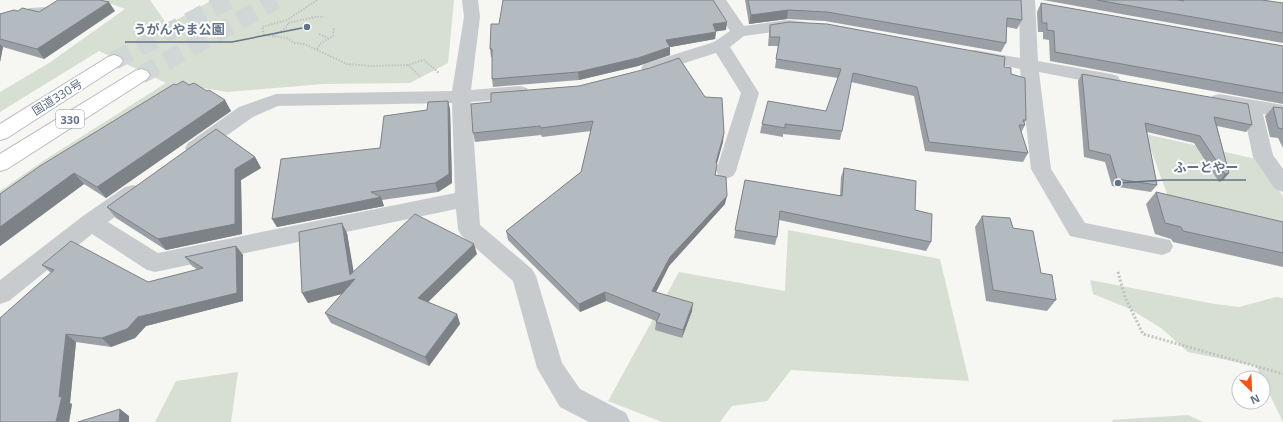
<svg xmlns="http://www.w3.org/2000/svg" width="1283" height="422" viewBox="0 0 1283 422" font-family="'Noto Sans','Noto Sans JP',sans-serif">
	<rect width="100%" height="100%" fill="#f6f6f2"/>
	<path fill="#d7dfd3" d="M101,0H150L166,23L169,24L212,0H454L448,63L410,83L323,84L227,92L185,85L0,207V191L43,161L166,83L99,51L0,112V92L49,63L125,9Z
		M1141,133L1256,159L1283,196V233L1172,207L1149,145L1143,143Z
		M788,230L940,259L969,381L791,370L767,401L732,406L720,422H662L608,401L679,272L785,291Z
		M1090,280L1215,304L1239,307L1276,297L1283,298V422L1256,366L1188,352L1161,328L1130,309L1093,294Z
		M238,372L231,422H155L176,381Z
		M1188,415L1203,422H1113L1112,420Z"/>
	<g fill="none" stroke-linecap="round" stroke-linejoin="round">
		<path stroke="#d1d6d7" stroke-width="18" stroke-dasharray="18 10" stroke-linecap="butt" d="M114,61L229,0
			M141,75L276,0"/>
		<defs>
			<path id="highway" d="M114,55L120,57L123,61L120,65L7,138L0,140V124L108,57Z
				M141,69L147,71L150,75L147,79L7,169L0,171V154L135,71Z"/>
		</defs>
		<use href="#highway" stroke="#b9bcbf" stroke-width="2"/>
		<path stroke="#c0c2c4" stroke-width="2" stroke-dasharray="1.5 1.5" stroke-linecap="butt" d="M317,0L287,20L262,27L264,35L287,38L294,43L304,44L347,64L371,66L408,65L424,60L439,73
			M288,23L315,17H324
			M319,34L328,38
			M273,36L286,28L288,23
			M317,49L321,43L333,36L334,28
			M408,65L421,77"/>
		<path stroke="#c0c2c4" stroke-width="3" stroke-dasharray="2 2" stroke-linecap="butt" d="M1118,272L1125,297L1143,334L1283,374"/>
		<path fill="#c8cbce" fill-rule="evenodd" d="M47,7L50,8L52,10L50,12L31,14L0,24V18L30,8Z"/>
		<path fill="#c8cbce" fill-rule="evenodd" d="M462,0H478L480,17L471,90L520,86L527,88L529,92L527,96L520,98L471,102L480,225L532,269L536,276L562,363L580,389L626,413L630,422H589L560,407L537,368L513,281L461,235L458,229L456,209L155,272L147,270L92,234L9,301L0,304V280L83,216L125,187L133,185L141,187L144,193L141,199L108,222L158,253L455,193L452,103L278,106L253,117L202,153L195,155L188,153L185,148L188,143L239,107L276,94L452,91L464,17Z
			M710,0H726L744,26L787,20L805,22L807,26L805,30L799,31L787,30L744,36L730,47L759,93L736,171L733,176L726,179L719,176L716,171L741,93L716,53L650,74L644,72L641,68L644,64L714,42L730,31Z
			M1019,0H1035L1038,61L1111,74L1118,76L1120,80L1118,84L1111,86L1039,72L1051,169L1085,223L1170,240L1173,246L1170,252L1162,255L1070,236L1031,169L1020,69L969,59L966,55L969,51L975,50L1020,58Z
			M1219,94L1283,105V117L1263,114L1273,155L1283,169V192L1275,189L1253,157L1243,110L1212,104L1210,100L1212,96Z"/>
		<use href="#highway" fill="#fff" fill-rule="evenodd"/>
	</g>
	<path fill="#9aa0a5" d="M745,0H1021L1022,20L1017,29L1007,27L1006,43L1001,52L825,21L787,19L749,24Z
		M1043,0H1262L1283,3V43Z
		M1041,3L1283,46V104L1050,61L1049,40L1043,39V32H1038L1037,12Z
		M18,11L39,12L115,11L44,59L3,47L0,62V14Z
		M770,25L1004,67L1011,74L1026,120L1024,124L1025,125L1021,133L1028,153L1023,162L925,151L914,96L851,82L842,131L840,140L783,134V137L760,133L762,124L826,111L838,78L775,68L778,46H768L769,34Z
		M726,30L716,31L715,39L670,47V55L638,66L579,80L493,87L492,79V57H491L490,49Z
		M1082,74L1252,125L1246,132L1217,126L1229,173L1223,180L1219,182L1194,143L1147,132L1157,185L1151,192L1112,186L1105,162L1084,157L1078,81Z
		M176,85H189L231,111L106,198L84,184L0,246V194Z
		M491,102L723,142L716,164V175L725,204L669,266L656,292L692,311L682,338L655,330L656,322V321L606,301L580,312L508,240L506,231L581,172L591,131L542,137L541,135L475,142L473,133Z
		M1273,107L1283,108V148L1278,138L1270,137L1265,116Z
		M450,109L452,183L438,192L382,200L384,206L277,227L272,219L380,148Z
		M255,157L261,168L241,180L242,234L166,250L116,218L107,207Z
		M844,168L915,210L931,242L926,251L779,220L777,237L775,245L734,238L745,180L840,196L841,177Z
		M1156,192L1283,222V267L1173,242L1171,239L1155,234L1146,204Z
		M982,216L1013,228L1041,273L1056,300L1047,311L986,301L975,227Z
		M347,233L353,272L477,254L428,302L457,314L460,324L429,366L331,323L325,313L342,294L308,303Z
		M236,246L243,255V301L146,326L135,338L111,347L76,342L70,403L72,404L69,422H0L51,273L42,265L148,282L198,270L192,266L185,257Z"/>
	<path fill="#7d8286" d="M109,2L115,11L44,59L37,49Z
		M788,10L787,19L749,24L751,15Z
		M727,22L726,30L712,32L713,24Z
		M716,32L715,39L665,48L666,40Z
		M0,44L3,47L0,62Z
		M670,47V55L638,66L579,80L578,72Z
		M225,100L231,111L106,198L97,187Z
		M448,101L450,109L452,183L438,192L435,183Z
		M724,133L723,142L715,171L716,162Z
		M255,157L261,168L241,180L242,234L166,250L158,239L235,169Z
		M74,173L84,184L0,246V227Z
		M1229,173L1223,180L1219,182L1225,174Z
		M727,196L725,204L669,266L652,300V291L670,257Z
		M381,197L384,206L277,227L272,219Z
		M342,223L347,233L355,279L360,289L308,303L302,293L350,275Z
		M474,244L477,254L422,308L418,298Z
		M236,246L243,255V301L146,326L135,338L111,347L102,338L138,317Z
		M605,292L606,301L580,312L579,304Z
		M693,303L692,311L682,338L683,330Z
		M457,314L460,324L429,366L425,357Z
		M66,334L76,342L70,403L72,404L69,422H56Z
		M120,409L129,416V422H119Z"/>
	<path fill="#b3bac0" stroke="#7d8286" d="M58,0H100L109,2L37,49L0,39V14L14,10L18,11L22,8L39,12Z
		M503,0H713L727,22L713,24L716,32L666,40L670,47L638,58L578,72L492,79V49H490L491,24H499Z
		M748,0H1021L1022,20L1007,18L1006,43L827,12L788,10L751,15Z
		M1097,0H1177L1184,1L1183,0H1262L1283,3V33Z
		M1041,3L1283,46V93L1055,52L1054,31L1047,30V23H1042Z
		M789,22L827,24L1005,57L1004,67L1011,68V74L1025,78L1026,120H1023L1025,125H1019L1028,153L929,142L917,87L853,73L842,131L785,124V128L762,124L768,101L826,111L841,69L776,59L780,37H770V25Z
		M679,58L705,97L722,98L724,133L716,162L717,165L715,175L726,177L727,196L670,257L652,291L693,303L683,330L656,322L660,314L605,292L579,304L506,231L581,172L593,121L541,128L540,126L473,133L471,104L491,102V93L579,86L650,68Z
		M1082,74L1248,104L1252,125L1214,117L1229,173L1225,174L1200,136L1145,123L1157,185L1117,179L1110,155L1089,150Z
		M183,81L189,85L194,83L207,91L209,90L225,100L97,187L74,173L0,227V194L40,166L174,84L176,85Z
		M448,101L449,174L435,183L371,192L381,197L272,219L281,159L380,148L384,116L427,110L428,102Z
		M1273,107L1283,108V129L1278,128Z
		M216,129L255,157L235,169V224L158,239L107,207Z
		M844,168L916,181L915,210L932,214L931,242L780,211L777,237L735,230L745,180L842,196Z
		M1156,192L1283,222V253L1183,231L1181,227L1165,223Z
		M415,214L474,244L418,298L457,314L425,357L325,313L355,279L302,293L299,232L342,223L350,275Z
		M982,216L1010,218L1013,228L1033,231L1041,273L1052,275L1056,300L993,290Z
		M71,241L148,282L203,268L185,257L236,246L237,293L138,317L127,329L102,338L66,334L59,397L62,396L56,422H0V318L54,270L42,265Z
		M120,409L119,422H78Z"/>
	<g text-anchor="middle" dominant-baseline="central" stroke-width="4" stroke-linejoin="round" paint-order="stroke">
		<rect fill="#fff" stroke="#919eab" stroke-width="1" x="56" y="110" width="28" height="18" rx="3"/>
		<g font-size="11" font-weight="bold" fill="#627487">
			<text x="70" y="119">330</text>
		</g>
		<g font-size="12" fill="#627487" stroke="#fff">
			<text transform="translate(57 97) rotate(-32)">国道330号</text>
		</g>
	</g>
	<path fill="none" stroke="#627487" stroke-width="1.5" d="M307 27L232 42H125M1118 183L1165 180H1246"/>
	<g fill="#627487" stroke="#fff" stroke-width="1.5">
		<circle cx="307" cy="27" r="4"/>
		<circle cx="1118" cy="183" r="4"/>
	</g>
	<g font-size="13" text-anchor="middle" font-weight="bold" fill="#627487" stroke="#fff" stroke-width="4" stroke-linejoin="round" paint-order="stroke">
		<text x="179" y="34">うがんやま公園</text>
		<text x="1206" y="172">ふーとやー</text>
	</g>
	<g transform="translate(1251 390) rotate(156)"><circle r="19" fill="#ffffff" stroke="#c0c7cf"/>
	<path d="M0-3L7 15L0 10L-7 15Z" fill="#f55414"/>
	<text y="-6" font-size="11" font-weight="bold" text-anchor="middle" fill="#627487">N</text>
	</g>
</svg>
